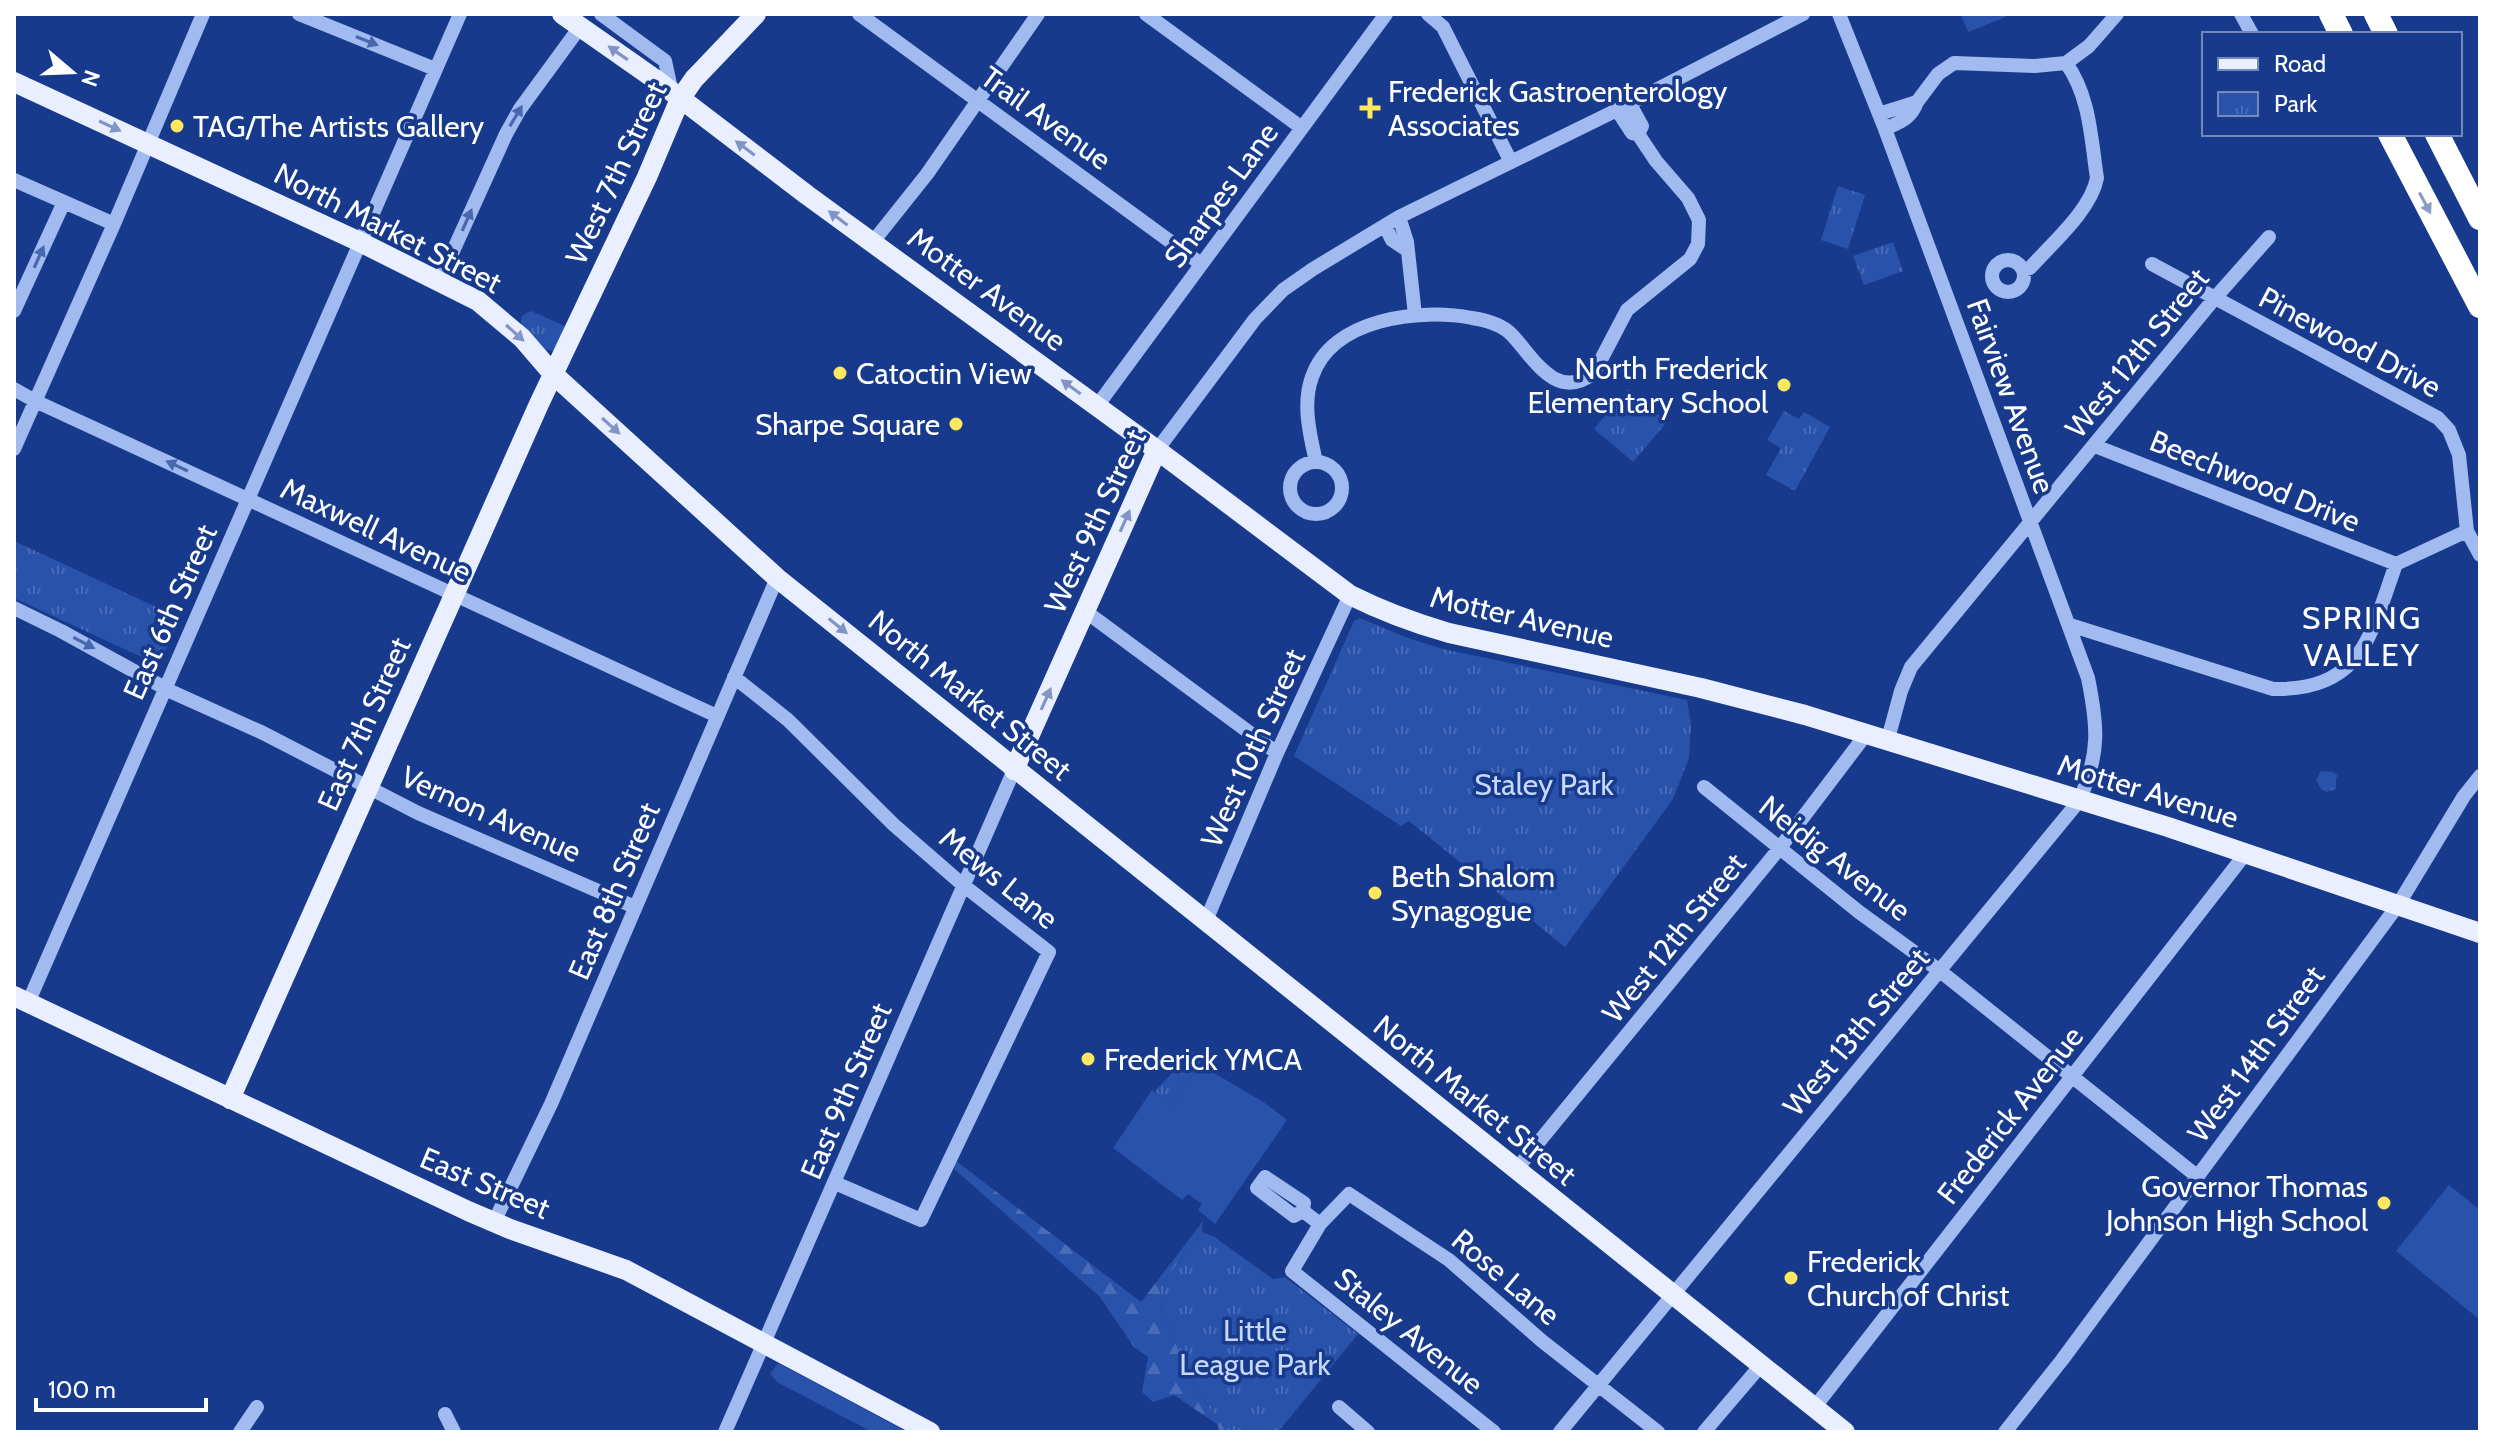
<svg xmlns="http://www.w3.org/2000/svg" width="2494" height="1446" viewBox="0 0 2494 1446" font-family="Cabin,sans-serif">
	<defs>
		<pattern id="forest-firs" width="22" height="20" patternUnits="userSpaceOnUse" patternTransform="scale(2)"><rect width="22" height="20" fill="#2952ab"/><path d="M5 1l3.5 6h-7zM16 11l3.5 6h-7z" fill="#496cb8"/></pattern>
		<pattern id="park-tufts" width="24" height="20" patternUnits="userSpaceOnUse" patternTransform="scale(2)"><rect width="24" height="20" fill="#2952ab"/><path d="M3 7l-1-3M5 7V3M7 7l1-3M15 17l-1-3M17 17v-4M19 17l1-3" fill="none" stroke="#496cb8"/></pattern>
	</defs>
	<rect width="100%" height="100%" fill="#173a8d"/>
	<path fill="#2952ab" d="M2005,14L2006,17L1968,32L1961,15Z
		M1199,1064L1265,1103L1287,1120L1215,1224L1198,1210L1202,1204L1188,1194L1182,1200L1113,1148L1152,1090L1171,1105Z
		M2449,1185L2480,1210V1320L2396,1251Z
		M778,1363L907,1432H872L777,1382L770,1374Z"/>
	<path fill="url(#forest-firs)" d="M956,1161L1141,1302L1203,1221L1202,1232L1160,1286L1162,1314L1201,1398L1227,1430L1220,1432L1217,1424L1174,1395L1153,1402L1142,1392L1148,1357L1134,1347L1100,1297L954,1169Z"/>
	<path fill="url(#park-tufts)" d="M1838,186L1865,195L1848,249L1821,240Z
		M1893,242L1903,271L1864,285L1853,256Z
		M531,311L569,328L555,351L542,350C532,339 507,319 531,311Z
		M1628,389L1667,422L1633,462L1594,429Z
		M1784,411L1799,419L1804,412L1830,427L1795,491L1766,475L1781,448L1767,440Z
		M14,541L180,618L159,665L14,598Z
		M1360,618L1405,637L1443,649L1687,700L1691,723L1689,758L1673,799L1565,947L1409,821L1401,826L1294,756L1354,621Z
		M2321,771L2333,772L2338,776L2336,778V789L2326,792L2321,789L2316,780Z
		M1185,1047L1203,1058L1171,1105L1157,1094L1156,1090L1174,1071L1173,1063Z
		M1202,1232L1213,1236L1273,1279L1285,1277L1358,1334L1278,1432H1231L1227,1430L1201,1398L1162,1314L1160,1286Z"/>
	<g fill="none" stroke-linecap="round" stroke-linejoin="round">
		<path stroke="#a1baef" stroke-width="14" d="M299,14L435,69
			M601,14L665,61L672,93
			M859,14L1201,264
			M1146,14L1302,128
			M1428,14L1443,27L1511,162
			M2241,14L2252,34
			M1917,102L1938,74L1954,63L2035,66L2066,63L2089,46L2117,14
			M1617,110L1632,133L1638,134L1642,126L1630,104
			M1879,114L1917,102C1911,119 1900,122 1885,129
			M14,180L114,224
			M1399,217L1407,242L1415,315
			M1385,226L1392,240L1407,250
			M872,243L927,174L1038,14
			M1992 276a16 16 0 1 1 32 0a16 16 0 1 1-32 0Z
			M2152,264L2438,418L2449,430L2459,455L2467,531L2480,555
			M2023,270L2030,268C2052,243 2091,210 2097,178C2091,139 2090,96 2066,63
			M439,282L506,134L520,109L580,27
			M14,311L64,202
			M14,389L35,401L717,716
			M1097,406L1386,14
			M2095,446L2396,564
			M14,449L114,224L203,14
			M1157,450L1255,319L1283,290L1313,269L1399,217L1617,110L1803,14
			M1316,462C1310,435 1302,404 1312,377C1332,318 1420,308 1472,318C1485,320 1501,324 1511,334C1532,355 1555,403 1594,373L1627,310L1690,259L1698,244L1699,220L1688,198L1656,161L1638,134
			M1290 488a26 26 0 1 1 52 0a26 26 0 1 1-52 0Z
			M14,608L61,631L172,692L263,733L418,813L635,907
			M1085,611L1277,753
			M2070,625L2273,689C2363,691 2371,633 2396,564L2467,531
			M734,677L788,720L894,825L963,885L1049,952L921,1220L835,1183
			M1888,739L1901,691L1911,667L2214,299L2269,237
			M1704,787L1859,912L1940,971L2198,1177
			M1205,923L1277,753L1350,595
			M28,1003L460,14
			M1515,1171L1779,849L1867,733
			M1303,1211L1294,1216L1257,1188L1265,1177L1304,1203L1303,1211L1320,1224
			M494,1222L551,1104L777,578
			M1339,1407L1368,1432
			M1814,1408L2246,853
			M445,1414L454,1432
			M240,1432L257,1407
			M725,1432L1014,770
			M1494,1432L1292,1271L1320,1224L1349,1194L1449,1260L1542,1341L1658,1432
			M1560,1432L2079,801C2100,754 2098,727 2088,678L1885,129L1839,14
			M1704,1432L1762,1364
			M2005,1432L2062,1360L2398,905L2464,796L2480,776"/>
		<path stroke="#e9efff" stroke-width="20" d="M562,14L659,82L807,195L1157,450L1350,595C1382,611 1414,623 1449,633L1701,688L1805,715L2168,827L2480,933
			M14,82L360,242L478,301L522,338L553,374L777,578L1845,1432
			M1014,770L1157,450
			M14,996L468,1211L510,1229L626,1270L930,1432
			M230,1099L539,404L647,177L680,99L694,79L756,14"/>
		<path stroke="#fff" stroke-width="24" d="M2331,14L2341,34
			M2376,14L2386,34
			M2390,134L2480,306
			M2437,134L2480,218"/>
	</g>
	<defs><path id="oneway-solid" d="M-6-.8H1V-3.2L6.5 0L1 3.2V.8H-6Z" transform="scale(2)"/></defs>
	<g fill="#4767af">
		<use href="#oneway-solid" transform="translate(367 41) rotate(22)"/>
		<use href="#oneway-solid" transform="translate(516 116) rotate(-59)"/>
		<use href="#oneway-solid" transform="translate(467 220) rotate(-66)"/>
		<use href="#oneway-solid" transform="translate(39 257) rotate(-66)"/>
		<use href="#oneway-solid" transform="translate(177 466) rotate(-155)"/>
		<use href="#oneway-solid" transform="translate(84 643) rotate(28)"/>
	</g>
	<g fill="#8094c6">
		<use href="#oneway-solid" transform="translate(618 53) rotate(-145)"/>
		<use href="#oneway-solid" transform="translate(110 126) rotate(25)"/>
		<use href="#oneway-solid" transform="translate(745 148) rotate(-143)"/>
		<use href="#oneway-solid" transform="translate(838 218) rotate(-143)"/>
		<use href="#oneway-solid" transform="translate(515 333) rotate(42)"/>
		<use href="#oneway-solid" transform="translate(1071 387) rotate(-144)"/>
		<use href="#oneway-solid" transform="translate(611 426) rotate(42)"/>
		<use href="#oneway-solid" transform="translate(1125 521) rotate(-66)"/>
		<use href="#oneway-solid" transform="translate(838 626) rotate(39)"/>
		<use href="#oneway-solid" transform="translate(1046 699) rotate(-66)"/>
	</g>
	<use fill="#8b9cc6" href="#oneway-solid" transform="translate(2425 203) rotate(62)"/>
	<g fill="#ffe75f" stroke="#173a8d" stroke-width="3">
		<path d="M1366 96h8v8h8v8h-8v8h-8v-8h-8v-8h8z"/>
		<circle cx="177" cy="126" r="8"/>
		<circle cx="840" cy="373" r="8"/>
		<circle cx="1784" cy="385" r="8"/>
		<circle cx="956" cy="424" r="8"/>
		<circle cx="1375" cy="893" r="8"/>
		<circle cx="1088" cy="1059" r="8"/>
		<circle cx="2384" cy="1203" r="8"/>
		<circle cx="1791" cy="1278" r="8"/>
	</g>
	<g text-anchor="middle" dominant-baseline="central" stroke-width="7" stroke-linejoin="round" paint-order="stroke">
		<g font-size="30" fill="#fff" stroke="#173a8d" text-anchor="start">
			<text x="1388" y="91">Frederick Gastroenterology<tspan x="1388" dy="34">Associates</tspan></text>
			<text x="193" y="126">TAG/The Artists Gallery</text>
			<text x="1768" y="368" text-anchor="end">North Frederick<tspan x="1768" dy="34">Elementary School</tspan></text>
			<text x="856" y="373">Catoctin View</text>
			<text x="940" y="424" text-anchor="end">Sharpe Square</text>
			<text x="1391" y="876">Beth Shalom<tspan x="1391" dy="34">Synagogue</tspan></text>
			<text x="1104" y="1059">Frederick YMCA</text>
			<text x="2368" y="1186" text-anchor="end">Governor Thomas<tspan x="2368" dy="34">Johnson High School</tspan></text>
			<text x="1807" y="1261">Frederick<tspan x="1807" dy="34">Church of Christ</tspan></text>
		</g>
		<g font-size="30" fill="#fff" stroke="#173a8d">
			<text transform="translate(1046 118) rotate(36)">Trail Avenue</text>
			<text transform="translate(616 173) rotate(-65)">West 7th Street</text>
			<text transform="translate(1221 195) rotate(-54)">Sharpes Lane</text>
			<text transform="translate(388 228) rotate(27)">North Market Street</text>
			<text transform="translate(987 289) rotate(36)">Motter Avenue</text>
			<text transform="translate(2350 342) rotate(28)">Pinewood Drive</text>
			<text transform="translate(2137 353) rotate(-51)">West 12th Street</text>
			<text transform="translate(2011 396) rotate(70)">Fairview Avenue</text>
			<text transform="translate(2255 481) rotate(22)">Beechwood Drive</text>
			<text transform="translate(1095 521) rotate(-65)">West 9th Street</text>
			<text transform="translate(376 530) rotate(25)">Maxwell Avenue</text>
			<text transform="translate(170 612) rotate(-66)">East 6th Street</text>
			<text transform="translate(1522 617) rotate(13)">Motter Avenue</text>
			<text transform="translate(970 695) rotate(39)">North Market Street</text>
			<text transform="translate(364 724) rotate(-66)">East 7th Street</text>
			<text transform="translate(1253 748) rotate(-66)">West 10th Street</text>
			<text transform="translate(2148 791) rotate(17)">Motter Avenue</text>
			<text transform="translate(491 814) rotate(24)">Vernon Avenue</text>
			<text transform="translate(1835 858) rotate(38)">Neidig Avenue</text>
			<text transform="translate(999 878) rotate(39)">Mews Lane</text>
			<text transform="translate(614 891) rotate(-67)">East 8th Street</text>
			<text transform="translate(1674 938) rotate(-51)">West 12th Street</text>
			<text transform="translate(1856 1032) rotate(-50)">West 13th Street</text>
			<text transform="translate(2256 1054) rotate(-54)">West 14th Street</text>
			<text transform="translate(846 1091) rotate(-67)">East 9th Street</text>
			<text transform="translate(1475 1100) rotate(39)">North Market Street</text>
			<text transform="translate(2010 1115) rotate(-52)">Frederick Avenue</text>
			<text transform="translate(485 1183) rotate(23)">East Street</text>
			<text transform="translate(1506 1277) rotate(40)">Rose Lane</text>
			<text transform="translate(1409 1331) rotate(39)">Staley Avenue</text>
		</g>
		<g font-size="30" fill="#c7d8fb" stroke="#173a8d">
			<text x="1544" y="784">Staley Park</text>
			<text x="1255" y="1330">Little<tspan x="1255" dy="34">League Park</tspan></text>
		</g>
		<g font-size="32" letter-spacing="2" fill="#fff" stroke="#173a8d">
			<text x="2362" y="617">SPRING<tspan x="2362" dy="37">VALLEY</tspan></text>
		</g>
	</g>
	<rect width="2494" height="1446" fill="none" stroke="#ffffff" stroke-width="32"/>
	<rect x="2202" y="32" width="260" height="104" fill="#173a8d" stroke="#7489bb" stroke-width="2"/>
	<rect x="2218" y="58" width="40" height="12" fill="#e9efff" stroke="#7489bb" stroke-width="2"/>
	<text x="2274" y="72" font-size="24" fill="#ffffff">Road</text>
	<rect x="2218" y="92" width="40" height="24" fill="url(#park-tufts)" stroke="#7489bb" stroke-width="2"/>
	<text x="2274" y="112" font-size="24" fill="#ffffff">Park</text>
	<g transform="translate(72 72) rotate(109)" stroke="#173a8d" stroke-width="6" paint-order="stroke">
	<path d="M0-6L14 30L0 20L-14 30Z" fill="#ffffff"/>
	<text y="-12" font-size="22" font-weight="bold" text-anchor="middle" fill="#ffffff">N</text>
	</g>
	<path d="M36 1398v12h170v-12" fill="none" stroke="#ffffff" stroke-width="4"/>
	<text x="48" y="1398" font-size="24" fill="#ffffff" stroke="#173a8d" stroke-width="6" paint-order="stroke">100 m</text>
</svg>
